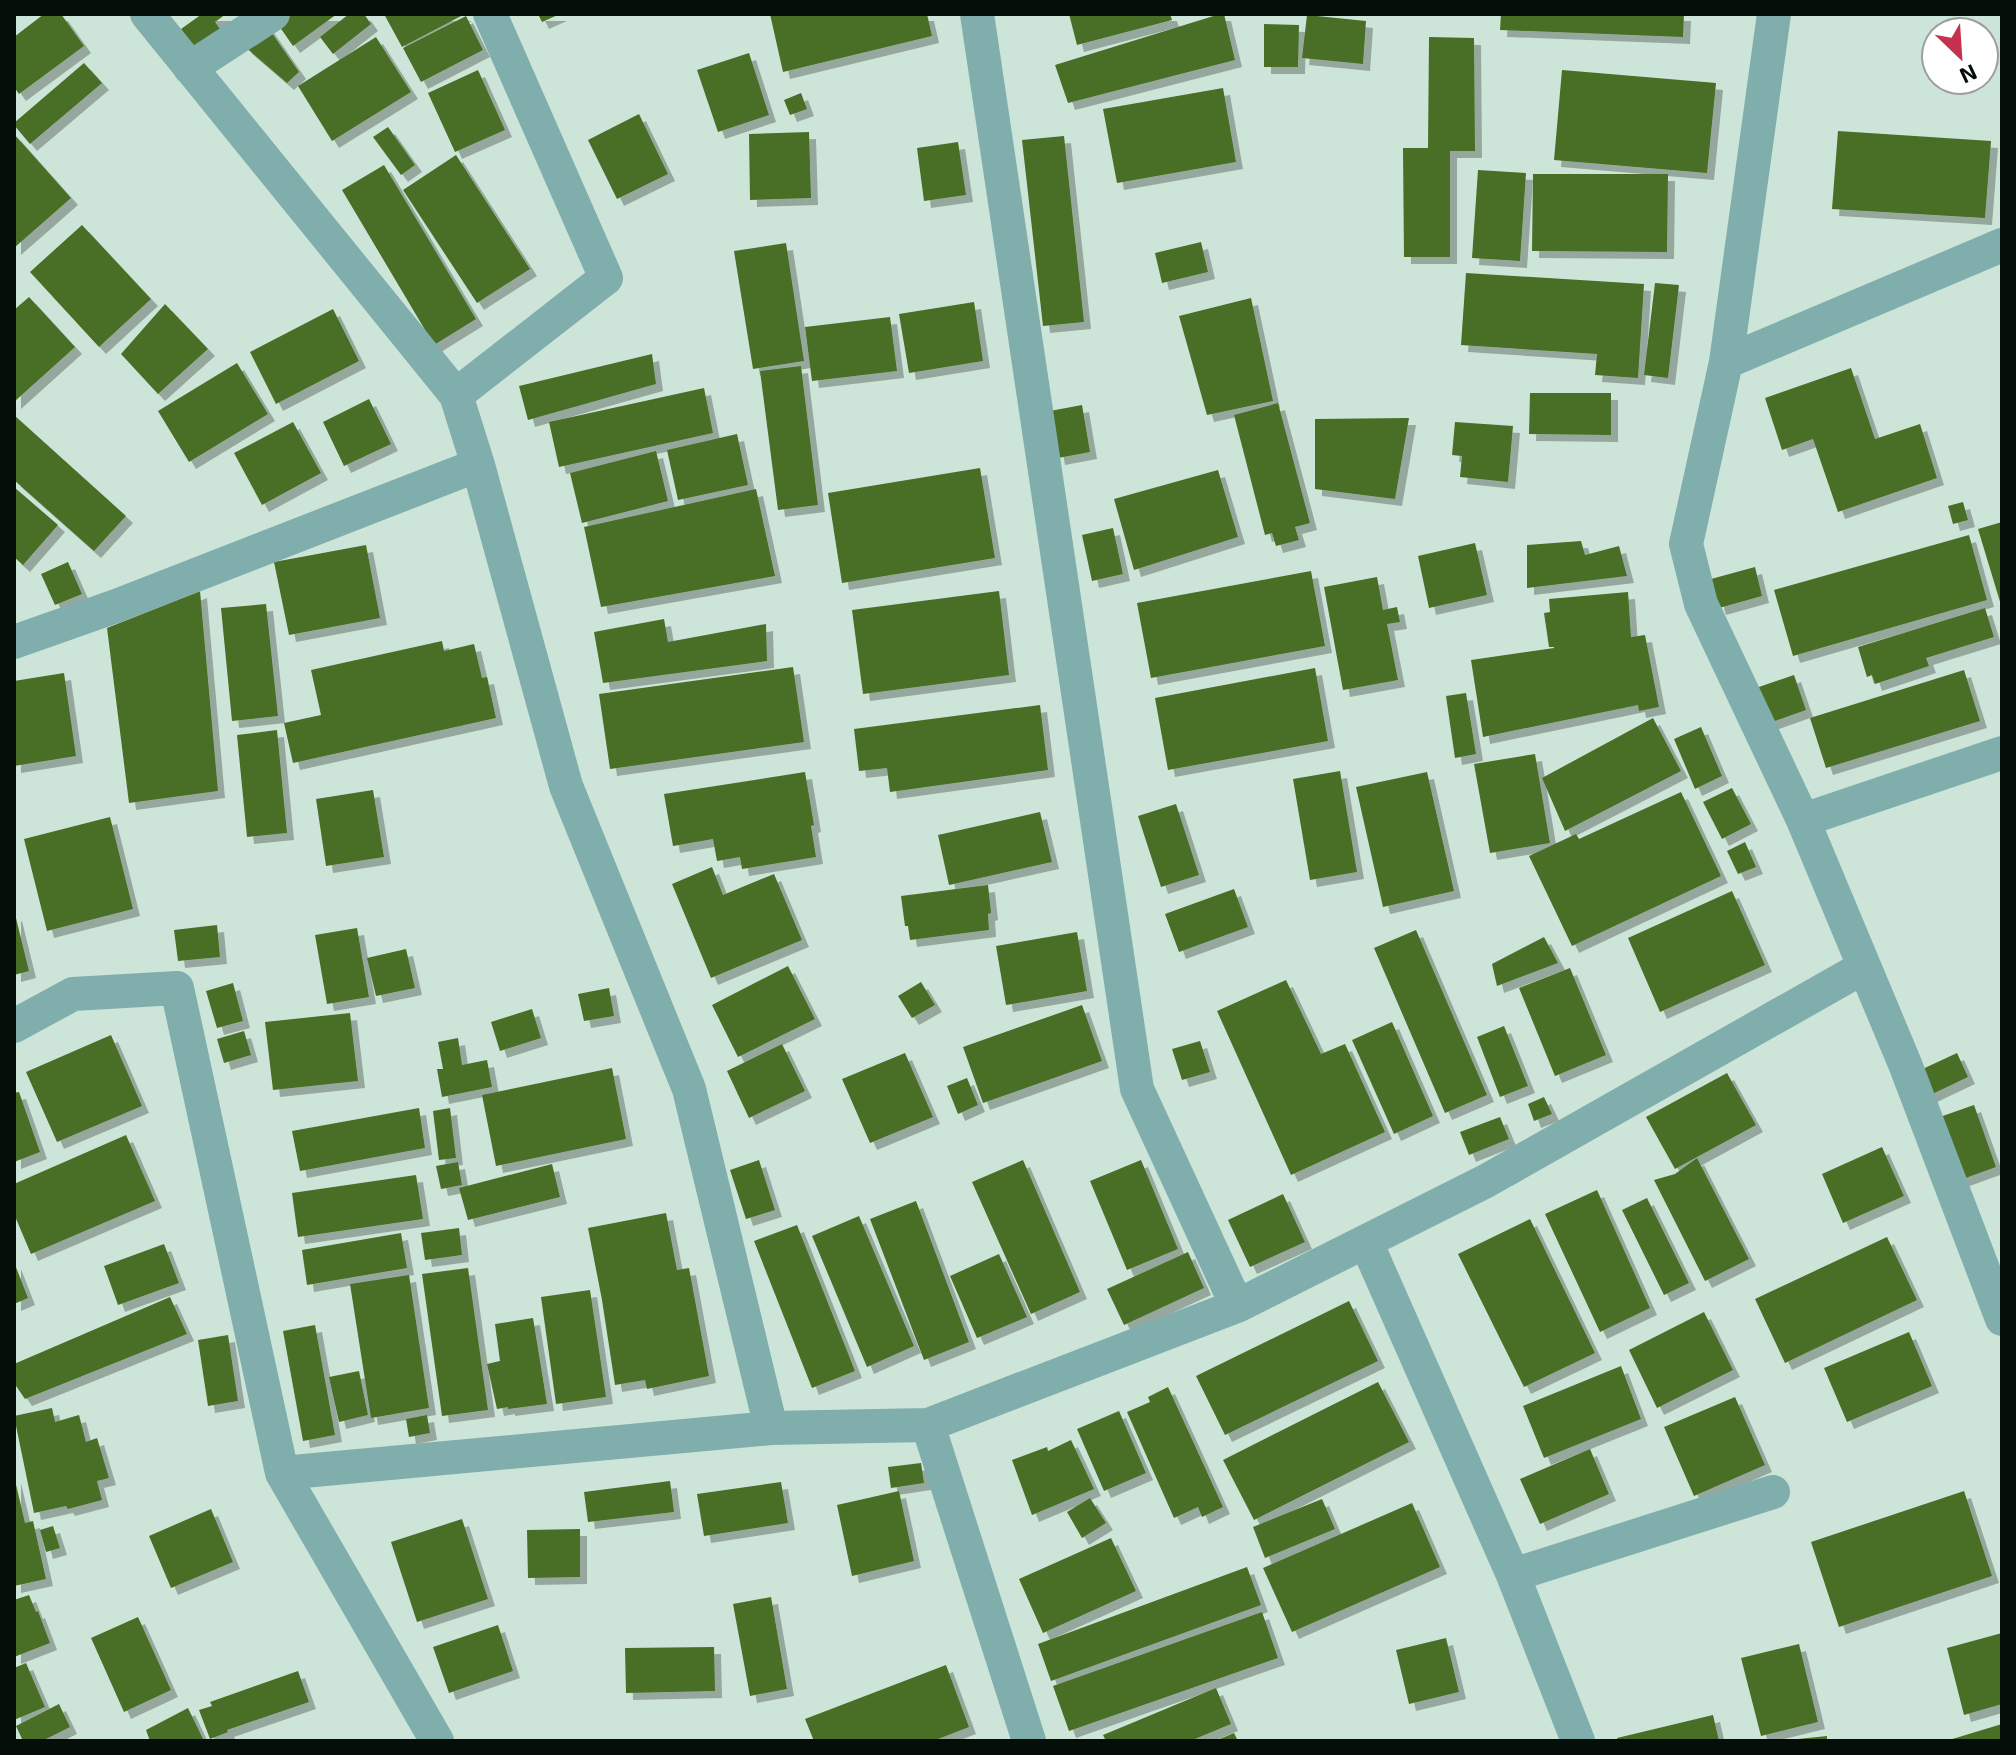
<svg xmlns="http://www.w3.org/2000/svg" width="2016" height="1755" viewBox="0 0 2016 1755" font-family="'Exo 2',sans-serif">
	<defs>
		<filter id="shadow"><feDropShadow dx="7" dy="7" stdDeviation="0" flood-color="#0004"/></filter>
	</defs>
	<rect width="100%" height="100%" fill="#cde5d8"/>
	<path fill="#486e27" filter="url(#shadow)" d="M44,14H61L84,46L19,94L14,87V37Z
		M202,14H226L215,22L223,33L197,52L181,29Z
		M289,14H337L293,46L277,23Z
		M349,14H364L371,24L333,54L320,37Z
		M384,14H465L402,47Z
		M538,14H560L542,22Z
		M770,14H927L932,36L783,72Z
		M1069,14H1170L1172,20L1077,45Z
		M1220,14H1224L1235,60L1068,103L1055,65Z
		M1501,14H1684L1683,37L1500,30Z
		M1307,15L1366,21L1363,64L1302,58Z
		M466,16L483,50L421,82L403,48Z
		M1264,24L1299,25L1298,67H1264Z
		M267,26L299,72L287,83L244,46Z
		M376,37L411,92L332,141L298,86Z
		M1429,37L1474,38L1475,151H1450V257H1404L1403,148H1428Z
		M749,53L769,115L718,132L697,70Z
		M84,63L102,83L30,144L14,125V123Z
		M478,70L505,130L455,152L428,93Z
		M1562,70L1716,83L1707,173L1554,160Z
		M1223,88L1236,162L1117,183L1103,109Z
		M801,93L807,109L790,115L784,100Z
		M639,114L668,174L617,199L588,140Z
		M388,127L415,165L401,175L373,137Z
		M1838,131L1991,141L1985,218L1832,209Z
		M809,132L811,198L750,200L749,134Z
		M14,134L71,198L14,248Z
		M1064,136L1084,322L1043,326L1022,140Z
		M958,142L966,195L924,201L917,148Z
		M456,155L530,269L477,303L403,190Z
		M384,165L476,319L434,345L342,190Z
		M1478,170L1526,173L1520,261L1472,258Z
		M1533,174H1668L1667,252L1532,251Z
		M82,225L151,299L99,347L30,272Z
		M1201,242L1208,272L1162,283L1155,253Z
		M786,243L804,361L753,369L734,251Z
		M1466,273L1644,284L1638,378L1595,375L1597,354L1461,345Z
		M1655,283L1679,285L1668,378L1644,375Z
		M29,297L75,347L14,402V310Z
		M1251,298L1273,401L1207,415L1179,316Z
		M974,302L983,361L909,373L899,314Z
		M165,304L208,349L158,394L121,354Z
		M333,309L359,361L276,404L250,352Z
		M890,317L897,371L812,381L805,327Z
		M652,354L656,384L528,420L519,386Z
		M237,363L268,414L189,462L158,411Z
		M801,366L818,505L778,510L760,371Z
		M1851,368L1875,439L1920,424L1937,478L1838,512L1813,439L1782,450L1765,398Z
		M704,388L713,433L559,467L549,422Z
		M1530,393H1611V435L1529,434Z
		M369,399L391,444L344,466L323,422Z
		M1278,403L1310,523L1295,527L1299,540L1276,546L1272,533L1265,535L1234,415Z
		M1082,405L1090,452L1058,458L1050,411Z
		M14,415L126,516L94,551L14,480Z
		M1409,418L1395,499L1315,489V419Z
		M293,422L321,473L262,505L234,453Z
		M1455,422L1513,426L1508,482L1460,477L1462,456L1452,455Z
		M737,434L748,485L678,500L667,450Z
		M656,451L668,501L582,523L570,473Z
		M980,468L995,558L842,583L828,493Z
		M1218,470L1238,537L1134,570L1114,499Z
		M14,487L58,525L23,565L14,557Z
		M756,489L775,576L601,607L584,527Z
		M1963,502L1968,520L1953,524L1948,506Z
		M2002,522V605H2001L1978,529Z
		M1113,528L1123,574L1092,581L1082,535Z
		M1969,535L1987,600L1793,656L1774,590Z
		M1581,541L1585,555L1619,546L1627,576L1527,588V545Z
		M1475,543L1487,595L1429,608L1418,556Z
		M366,545L380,618L289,635L274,562Z
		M68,562L82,594L55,605L41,574Z
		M1755,567L1762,596L1719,608L1711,579Z
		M1311,571L1325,646L1151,678L1137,603Z
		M1377,577L1383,610L1397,607L1400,622L1387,624L1398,680L1343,690L1324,587Z
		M200,591L218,791L129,803L107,628Z
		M999,591L1009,675L863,694L852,610Z
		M1628,592L1631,637L1645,635L1659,707L1639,711L1638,705L1483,737L1471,660L1554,648V647H1549L1544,613L1550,612L1549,599Z
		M266,604L278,716L232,721L221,608Z
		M1985,608L1994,637L1926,658L1929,666L1875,684L1872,675L1867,677L1858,647Z
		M664,619L668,642L766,624L767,661L603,683L594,632Z
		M442,641L444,651L474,644L482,678L487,677L496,718L293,763L284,723L321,715L311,670Z
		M793,667L804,742L610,769L599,694Z
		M1315,668L1328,741L1168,770L1155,698Z
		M1964,670L1980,721L1826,768L1810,718Z
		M64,673L76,756L14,766V681Z
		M1794,675L1806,710L1769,723L1756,688Z
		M1466,693L1476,754L1455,758L1446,696Z
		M1040,705L1048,770L890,792L887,768L859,771L854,729Z
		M1653,718L1681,771L1565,831L1542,778Z
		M1701,727L1722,776L1695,789L1674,739Z
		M277,730L287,833L247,837L237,735Z
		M1535,754L1550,843L1490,853L1474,764Z
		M1340,771L1357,872L1310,880L1293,779Z
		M805,772L814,825L811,826L816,857L742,869L740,857L717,861L713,839L673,846L664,794Z
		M1427,772L1454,891L1383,907L1356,787Z
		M1732,788L1751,824L1722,839L1703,802Z
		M373,790L384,857L326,866L316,799Z
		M1681,792L1721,876L1572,946L1529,856L1576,834L1579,839Z
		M1176,804L1199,875L1161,887L1138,816Z
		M1040,812L1052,862L949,885L938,835Z
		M110,817L133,909L47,931L24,839Z
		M1745,842L1756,867L1738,874L1727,851Z
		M712,867L723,895L774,874L802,940L711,978L672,884Z
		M988,885L991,913L988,914L989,930L910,940L908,926H905L901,896Z
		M1234,889L1248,927L1179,952L1165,914Z
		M1732,891L1765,965L1660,1012L1628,938Z
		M15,914L29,971L14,975V915Z
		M217,925L220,957L178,961L174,930Z
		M357,928L369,997L327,1004L315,935Z
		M1416,930L1487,1095L1445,1113L1374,948Z
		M1077,932L1087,991L1006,1005L996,946Z
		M1544,937L1558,963L1497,986L1492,964Z
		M406,949L415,988L376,996L367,958Z
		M788,966L815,1019L738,1057L712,1005Z
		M1570,968L1606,1055L1555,1076L1519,988Z
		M1286,980L1321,1054L1345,1044L1385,1132L1291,1175L1217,1011Z
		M921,982L935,1005L912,1018L898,996Z
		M233,983L243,1021L217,1028L206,991Z
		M609,988L614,1016L584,1021L578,994Z
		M1082,1005L1102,1061L983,1103L963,1047Z
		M532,1009L541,1038L500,1051L491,1022Z
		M350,1013L358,1081L273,1090L265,1022Z
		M1392,1022L1433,1116L1394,1134L1352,1040Z
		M1504,1026L1528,1086L1500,1097L1477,1037Z
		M244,1031L251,1055L224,1063L217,1039Z
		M111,1035L142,1106L57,1142L26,1072Z
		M458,1038L462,1065L487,1060L492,1087L442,1097L437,1069H443L438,1042Z
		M1200,1041L1210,1072L1182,1080L1172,1049Z
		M782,1044L805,1091L749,1118L727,1071Z
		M905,1053L933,1117L870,1143L842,1079Z
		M1957,1053L1968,1077L1926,1097L1914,1073Z
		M612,1068L626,1139L496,1166L482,1095Z
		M1727,1073L1756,1125L1675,1169L1646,1117Z
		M967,1078L978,1105L958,1114L947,1086Z
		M19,1092L40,1152L14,1162V1093Z
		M1544,1097L1552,1114L1534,1121L1528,1104Z
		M1974,1105L1996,1167L1960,1180L1937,1118Z
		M419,1108L425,1148L300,1171L292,1131Z
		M450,1108L456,1158L439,1160L433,1111Z
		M1500,1117L1509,1139L1469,1155L1460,1132Z
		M126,1135L155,1201L31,1254L14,1214V1184Z
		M1882,1147L1904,1196L1843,1223L1822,1174Z
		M1697,1158L1749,1259L1705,1281L1654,1180L1675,1174Z
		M759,1160L775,1210L746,1219L730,1170Z
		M1023,1160L1080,1292L1031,1314L972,1182Z
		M1141,1160L1178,1249L1127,1270L1090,1181Z
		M458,1162L462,1185L441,1189L436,1166Z
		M552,1164L560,1197L468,1220L459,1188Z
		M416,1175L423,1219L298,1237L292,1193Z
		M1597,1190L1650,1308L1600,1332L1545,1214Z
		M1283,1194L1305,1242L1250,1267L1228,1220Z
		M1647,1198L1689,1283L1664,1295L1622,1210Z
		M916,1201L969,1342L924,1360L870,1219Z
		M666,1213L677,1270L689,1268L709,1376L647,1389L645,1380L615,1385L602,1300L588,1228Z
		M859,1216L914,1346L867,1367L812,1236Z
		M1530,1219L1595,1353L1524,1387L1458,1254Z
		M797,1225L855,1371L812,1388L754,1241Z
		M459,1228L462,1255L425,1260L421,1233Z
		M401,1233L407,1268L307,1285L302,1250Z
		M1887,1237L1917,1300L1785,1363L1755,1299Z
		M164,1244L179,1283L118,1305L104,1266Z
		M1188,1252L1204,1288L1124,1325L1107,1289Z
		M999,1254L1027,1317L977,1338L950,1276Z
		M14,1262L28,1298L14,1304Z
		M468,1268L488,1410L442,1416L422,1274Z
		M409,1275L429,1408L371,1418L350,1284Z
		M590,1290L606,1397L556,1404L541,1297Z
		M170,1297L187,1334L25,1399L14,1383V1364Z
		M1349,1301L1378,1361L1225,1435L1196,1376Z
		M1704,1312L1733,1370L1657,1408L1629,1350Z
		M533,1318L547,1404L508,1409V1407L497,1409L487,1364L500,1361L495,1324Z
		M315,1325L335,1435L303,1441L283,1331Z
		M1909,1332L1932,1386L1847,1422L1824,1368Z
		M228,1335L238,1401L208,1406L198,1340Z
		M1621,1366L1641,1419L1544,1458L1523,1406Z
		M359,1371L368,1415L339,1422L329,1377Z
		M1378,1382L1409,1442L1254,1520L1223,1460Z
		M1168,1387L1223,1507L1202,1517L1198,1507L1174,1518L1127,1412L1150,1402L1148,1397Z
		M1735,1397L1765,1465L1694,1496L1664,1427Z
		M52,1408L55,1422L79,1415L86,1442L97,1438L109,1478L97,1481L102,1500L68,1509L66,1506L34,1513L14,1416Z
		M1119,1411L1146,1473L1104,1491L1077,1429Z
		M427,1415L430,1433L409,1437L406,1419Z
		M1071,1440L1094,1489L1032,1515L1012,1460L1047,1447L1048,1451Z
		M1590,1449L1609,1494L1540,1524L1520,1479Z
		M921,1463L924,1483L891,1488L888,1467Z
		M14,1476L25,1523L33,1521L46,1579L14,1586Z
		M670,1481L674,1512L588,1522L584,1492Z
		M781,1482L788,1523L704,1536L697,1494Z
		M899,1491L914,1561L852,1576L837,1505Z
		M1964,1491L1992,1576L1839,1627L1811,1542Z
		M1090,1498L1106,1523L1082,1538L1067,1512Z
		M1322,1499L1335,1529L1265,1558L1253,1527Z
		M1412,1503L1440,1567L1292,1632L1263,1568Z
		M211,1509L233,1562L171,1588L149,1536Z
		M462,1519L488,1599L417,1622L391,1542Z
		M53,1526L60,1548L46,1552L40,1530Z
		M580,1529V1577L528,1578L527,1530Z
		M1111,1538L1136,1591L1043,1633L1019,1579Z
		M1247,1567L1261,1605L1051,1681L1038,1644Z
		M29,1595L36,1612L38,1611L50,1643L14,1657V1600Z
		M771,1597L787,1689L750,1696L733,1604Z
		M1262,1612L1278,1658L1069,1731L1053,1686Z
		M138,1617L171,1690L124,1712L91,1638Z
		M498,1625L513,1671L449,1693L433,1647Z
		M2002,1633V1704L1964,1715L1947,1648Z
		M1446,1638L1459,1692L1409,1704L1396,1650Z
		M1799,1644L1818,1722L1761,1736L1741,1658Z
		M714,1647L715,1691L626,1693L625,1648Z
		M26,1663L45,1707L14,1720V1668Z
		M946,1665L969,1727L933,1741H814L805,1719Z
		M298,1671L309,1702L227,1730L228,1732L210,1739L199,1710L212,1706L210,1702Z
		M1216,1688L1231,1724L1190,1741H1106L1103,1735Z
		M59,1704L70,1727L42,1741H23L16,1726Z
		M188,1708L204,1741H150L146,1730Z
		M1713,1715L1719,1741H1618L1617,1738Z
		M2002,1724V1741H1949V1740Z
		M1234,1733L1238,1741H1215Z
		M1827,1736V1741H1798V1739Z"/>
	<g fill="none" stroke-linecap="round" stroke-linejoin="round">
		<path stroke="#80aeac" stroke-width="34" d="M147,14L456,395L478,465L566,786L689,1089L771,1428
			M977,14L1137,1089L1237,1306
			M1774,14L1726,362L1686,544L1701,604L1803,820L1905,1064L2002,1319
			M190,68L273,14
			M1726,362L2002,245
			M456,395L606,278L490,14
			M14,642L116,606L478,465
			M1803,820L2002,753
			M14,1026L73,994L177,988L282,1473L437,1741
			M1366,1242L1513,1575L1578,1741
			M928,1425L1029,1741
			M282,1473L771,1428L928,1425L1237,1306L1486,1181L1864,967
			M1513,1575L1773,1492"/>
	</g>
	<rect width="2016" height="1755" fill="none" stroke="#060e0a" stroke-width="32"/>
	<g transform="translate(1960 56) rotate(155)"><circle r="38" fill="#ffffff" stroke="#9b9f9d" stroke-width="2"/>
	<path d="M0-6L14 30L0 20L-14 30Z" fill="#c3334e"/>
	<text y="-12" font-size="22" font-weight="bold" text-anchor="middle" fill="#060e0a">N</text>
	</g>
</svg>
